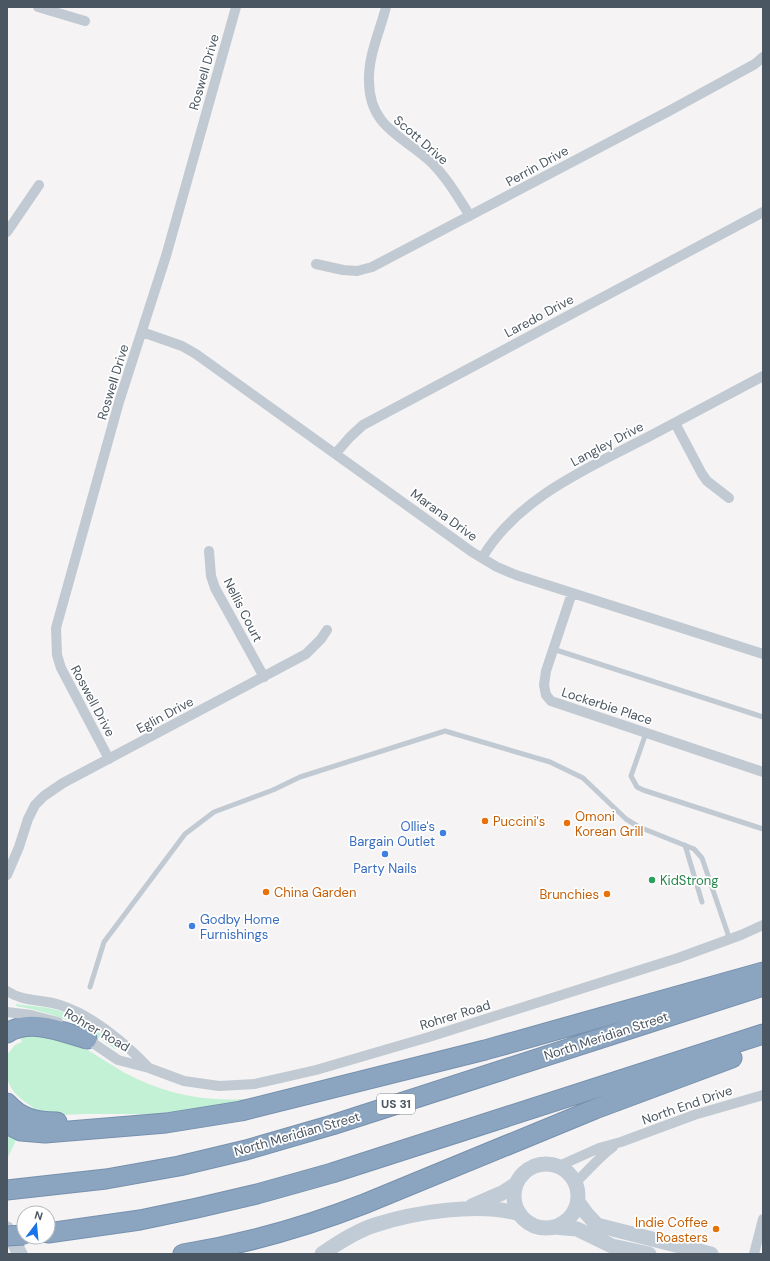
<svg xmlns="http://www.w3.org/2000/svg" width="770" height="1261" viewBox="0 0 770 1261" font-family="'DM Sans',sans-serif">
	<rect width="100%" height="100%" fill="#f5f3f3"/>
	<path fill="#c3f1d5" d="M16,1004C29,1006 41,1006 53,1009C78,1015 97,1031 117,1046L115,1049C79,1023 59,1014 16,1006Z
		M37,1034C51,1037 66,1040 78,1045C94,1053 108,1063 123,1072C160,1092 201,1102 243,1099L244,1100L209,1108L158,1114H85L60,1115L30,1113L33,1107C22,1101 9,1090 7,1077C6,1070 7,1062 7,1055L15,1045L22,1042L20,1036Z
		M9,1135L17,1138L7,1159V1142Z"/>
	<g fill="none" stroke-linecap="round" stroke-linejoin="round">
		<defs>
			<path id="highway" d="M7,1033C31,1018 62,1032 87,1039
				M7,1103C21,1119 37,1122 57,1122
				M7,1124L21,1131L45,1133L166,1123L241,1111L485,1050L763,972
				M7,1190L106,1179L179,1166L246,1150L332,1125L763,986
				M48,1233L140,1220L197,1208L257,1194L332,1173L763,1034
				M183,1254C245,1244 305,1227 364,1204L595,1109L732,1058"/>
		</defs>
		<use href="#highway" stroke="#7690ad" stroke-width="21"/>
		<path stroke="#c1cad2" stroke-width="5" d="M553,649L763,717
			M646,733L631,776L637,787L643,790L763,829
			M685,845L702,902
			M90,987L104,942L185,834L214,812L273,790L300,777L445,731L550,762L583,778L626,819L639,827L694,849L702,858L730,940"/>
		<path stroke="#c1cad2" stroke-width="10" d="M38,7L85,21
			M386,7C380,31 368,56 369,81C369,127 403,136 431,162C447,178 458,197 470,216
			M7,232L39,185
			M316,264L343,270L357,271L372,267L669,111L755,64L763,57
			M142,332L182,346L196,354L472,552L497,567L516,575L763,654
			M675,423L702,474L707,481L729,498
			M336,453L350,437L363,425L763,212
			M209,551L211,576L215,588L264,677
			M482,558C518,497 590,467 650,436C688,416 725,396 763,376
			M572,593L546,671L544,685L546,695L551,701L763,772
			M109,759L61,668L57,655L56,628L119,402L166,256L236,7
			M7,875L19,847L28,819L35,805L44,796L63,783L306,654L321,639L327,630
			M7,991C23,1002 42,999 60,1005C94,1016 125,1043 149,1068
			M7,1012L31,1015L58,1022
			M84,1037L118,1060L149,1068L184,1081L219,1086L255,1084L316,1070L429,1037L678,958L741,935L763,925
			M559,1166L599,1148L621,1142L694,1115L763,1095
			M576,1182C589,1170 599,1157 613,1147
			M754,1254L763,1219"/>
		<path stroke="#c1cbd6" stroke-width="15" d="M514 1196a32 32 0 1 1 64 0a32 32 0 1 1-64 0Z
			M578,1202L586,1213L597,1225L711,1254
			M472,1206L502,1193L516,1184
			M553,1227L577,1229L612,1246L649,1254
			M7,1229L20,1254
			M322,1254C339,1242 356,1231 375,1225C415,1212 479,1202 520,1214"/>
		<use href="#highway" stroke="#8ba5c1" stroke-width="19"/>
		<defs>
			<path id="highway-bridge" d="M7,1236L24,1235"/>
		</defs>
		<use href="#highway-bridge" stroke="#7690ad" stroke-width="21" stroke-linecap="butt"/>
		<use href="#highway-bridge" stroke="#8ba5c1" stroke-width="19"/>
	</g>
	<g fill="#e8710a" stroke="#fff" stroke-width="1.5">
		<circle cx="485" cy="821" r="4"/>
		<circle cx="567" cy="823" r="4"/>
		<circle cx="266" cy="892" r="4"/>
		<circle cx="607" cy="894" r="4"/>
		<circle cx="716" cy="1229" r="4"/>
	</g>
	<g fill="#3f7fe0" stroke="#fff" stroke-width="1.5">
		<circle cx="443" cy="833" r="4"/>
		<circle cx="385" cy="854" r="4"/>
		<circle cx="192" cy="926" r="4"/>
	</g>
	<circle fill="#2e9e5b" stroke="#fff" stroke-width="1.5" cx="652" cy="880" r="4"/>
	<g text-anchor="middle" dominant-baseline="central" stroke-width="3.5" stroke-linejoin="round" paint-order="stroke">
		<rect fill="#fff" stroke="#808990" stroke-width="1" x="377" y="1094" width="38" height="20" rx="3"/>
		<g font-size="12" font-weight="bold" fill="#4a5661">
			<text x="396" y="1104">US 31</text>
		</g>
		<g font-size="13" fill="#4a5661" stroke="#fff">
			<text transform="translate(204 72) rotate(-74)">Roswell Drive</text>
			<text transform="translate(421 140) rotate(41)">Scott Drive</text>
			<text transform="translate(537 166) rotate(-29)">Perrin Drive</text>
			<text transform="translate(539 316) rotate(-28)">Laredo Drive</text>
			<text transform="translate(113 382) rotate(-73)">Roswell Drive</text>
			<text transform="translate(607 444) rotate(-28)">Langley Drive</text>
			<text transform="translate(444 515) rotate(36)">Marana Drive</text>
			<text transform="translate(243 610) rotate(63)">Nellis Court</text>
			<text transform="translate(93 701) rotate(62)">Roswell Drive</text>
			<text transform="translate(607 706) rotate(18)">Lockerbie Place</text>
			<text transform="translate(165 715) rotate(-28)">Eglin Drive</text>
			<text transform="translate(455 1015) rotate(-17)">Rohrer Road</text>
			<text transform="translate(97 1030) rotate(30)">Rohrer Road</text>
			<text transform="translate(606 1036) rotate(-18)">North Meridian Street</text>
			<text transform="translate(687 1105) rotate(-19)">North End Drive</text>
			<text transform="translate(297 1134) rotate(-16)">North Meridian Street</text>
		</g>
		<g font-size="13" fill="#c56008" stroke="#fff" text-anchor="start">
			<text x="575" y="816">Omoni<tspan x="575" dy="15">Korean Grill</tspan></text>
			<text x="493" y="821">Puccini's</text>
			<text x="274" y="892">China Garden</text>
			<text x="599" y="894" text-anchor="end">Brunchies</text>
			<text x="708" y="1222" text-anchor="end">Indie Coffee<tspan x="708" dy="15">Roasters</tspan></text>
		</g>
		<g font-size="13" fill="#366cbe" stroke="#fff" text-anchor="end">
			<text x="435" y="826">Ollie's<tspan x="435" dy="15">Bargain Outlet</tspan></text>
			<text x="385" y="868" text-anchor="middle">Party Nails</text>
			<text x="200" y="919" text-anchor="start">Godby Home<tspan x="200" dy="15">Furnishings</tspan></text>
		</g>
		<g font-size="13" fill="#27864d" stroke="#fff" text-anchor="start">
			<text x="660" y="880">KidStrong</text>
		</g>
	</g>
	<rect width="770" height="1261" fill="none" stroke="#4a5661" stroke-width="16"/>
	<g transform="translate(36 1225) rotate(16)"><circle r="19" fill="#ffffff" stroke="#b7bbc0"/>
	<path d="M0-3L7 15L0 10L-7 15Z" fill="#1a73e8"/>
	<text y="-6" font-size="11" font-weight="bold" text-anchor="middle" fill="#4a5661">N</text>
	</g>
</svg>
